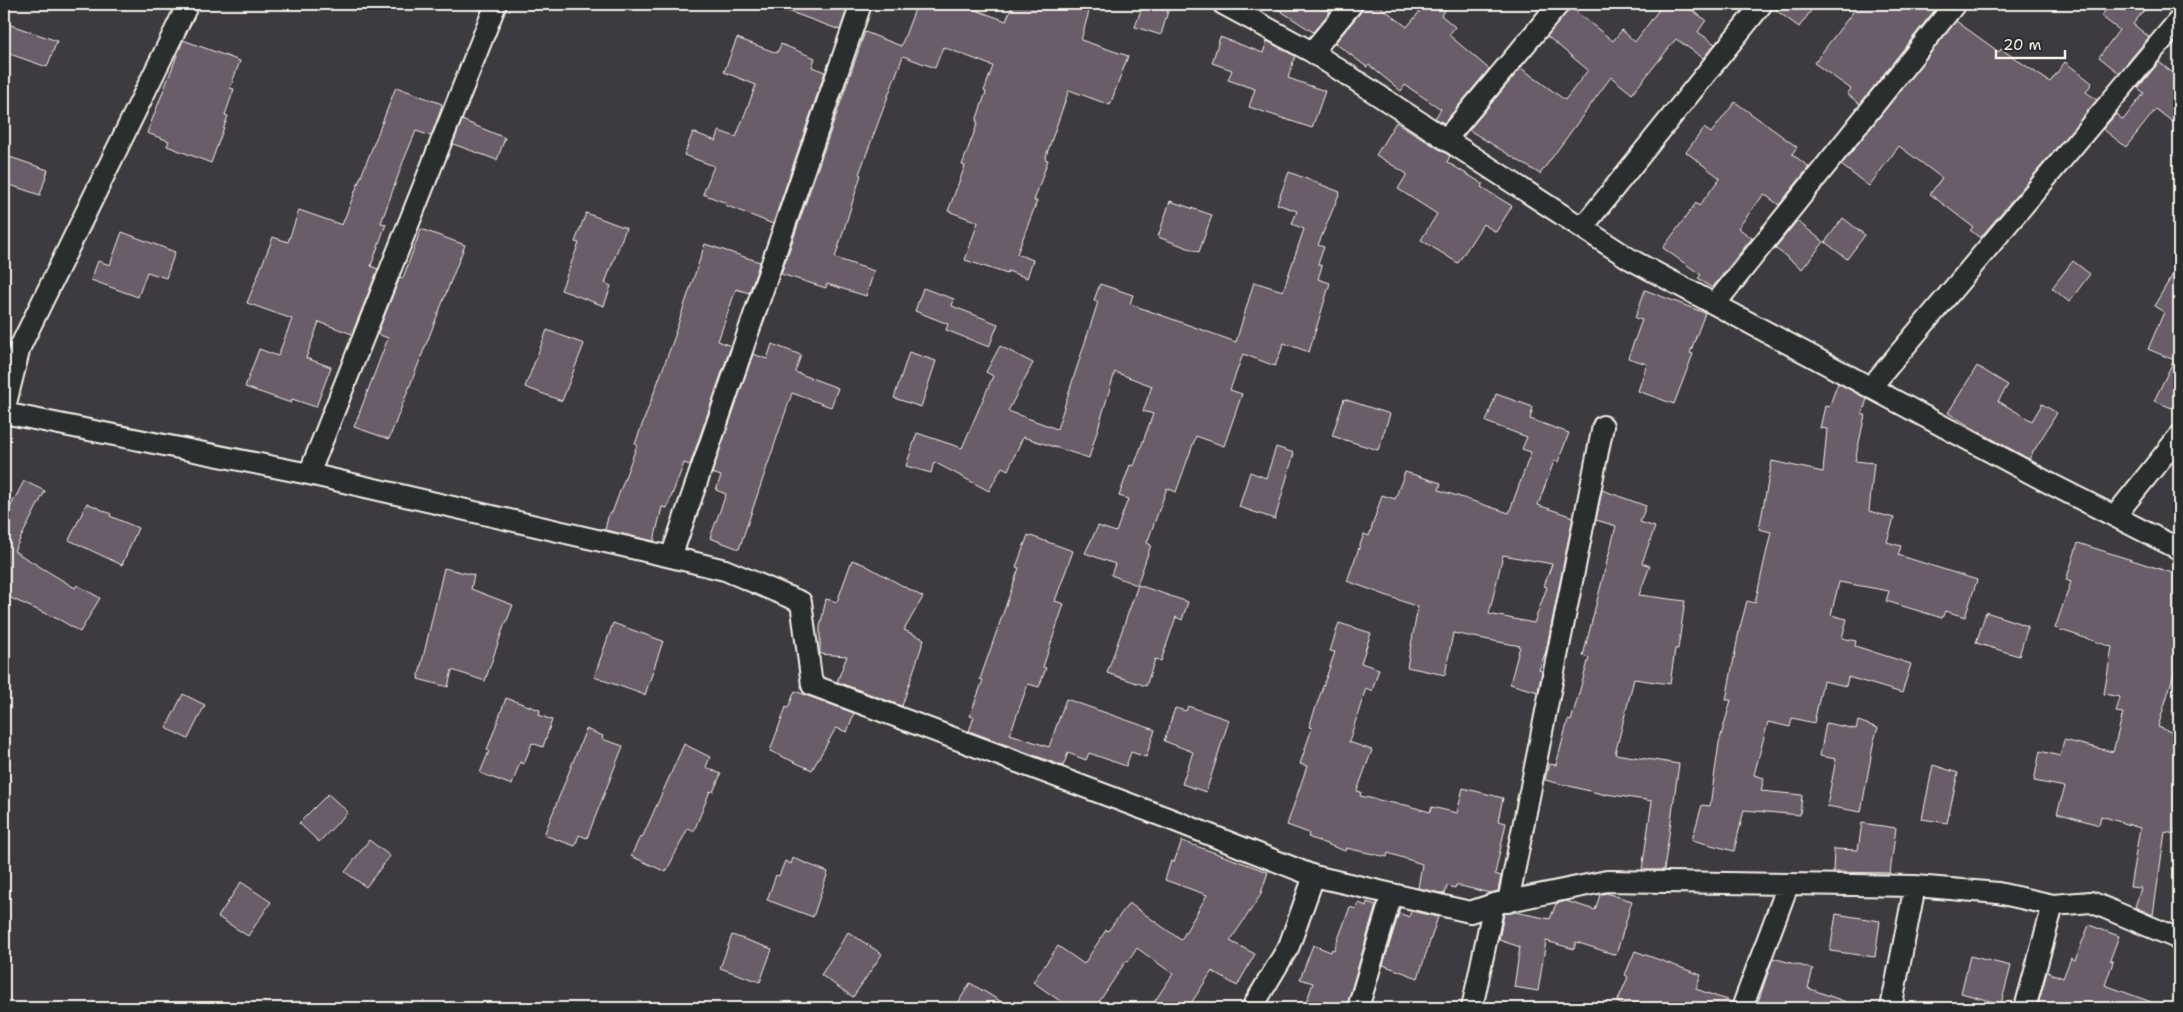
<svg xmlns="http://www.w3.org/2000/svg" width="2183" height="1012" viewBox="0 0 2183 1012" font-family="'Shantell Sans',sans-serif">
	<rect width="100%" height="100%" fill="#3e3b40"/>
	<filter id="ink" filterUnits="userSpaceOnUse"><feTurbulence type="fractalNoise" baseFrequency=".02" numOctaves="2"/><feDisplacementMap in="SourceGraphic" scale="10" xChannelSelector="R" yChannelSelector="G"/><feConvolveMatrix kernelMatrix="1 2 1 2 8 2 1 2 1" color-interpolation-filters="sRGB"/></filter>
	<g filter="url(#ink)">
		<path fill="#6b5d6a" stroke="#f4f1e8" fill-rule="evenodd" d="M775,4H849L840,30L774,6Z
			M917,4H960L1006,21L1013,4H1091L1081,40L1128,56L1110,105L1069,90L1045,159L1048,160L1034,201H1037L1017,254L1033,260L1027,278L1008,271L1007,274L965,260L978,222L948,211L965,166L962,165L978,122L976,121L986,92L984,91L993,66L943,47L935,68L903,56L859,174L861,175L835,258L874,271L866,296L827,284L826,288L781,274L865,32L901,46Z
			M1143,4H1170L1161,35L1135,27Z
			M1270,4H1317L1330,12L1313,32Z
			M1364,4H1377L1407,27L1426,4H1450L1441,15L1455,27L1449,35L1489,69L1444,123L1435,118L1441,109L1405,85L1401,91L1369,65L1367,67L1335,43L1361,12Z
			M1663,4H1683L1706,20L1698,32L1715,44L1703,58L1676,39L1632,94L1611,77L1540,174L1469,130L1521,68L1565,100L1588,70L1547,36L1570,7L1613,41L1622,30L1635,42Z
			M1774,4H1816L1799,27L1773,8Z
			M1859,4H1932L1937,7L1860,104L1847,94L1851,89L1814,63Z
			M2110,4H2149L2133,24L2149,37L2119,73L2099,57L2119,30L2101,16Z
			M1956,21L1999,52L2001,49L2050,82L2065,62L2092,83L2086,92L2097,100L1980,238L1970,230L1973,227L1930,194L1942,178L1899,146L1869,186L1841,165Z
			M8,24L57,41L47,67L4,52V36Z
			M1220,37L1263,53L1267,41L1295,56L1288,78L1325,91L1312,128L1249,107L1255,89L1228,80L1232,70L1212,63Z
			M737,38L777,53L781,44L815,58L812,67L825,72L773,224L725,205L726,203L703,194L714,166L684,155L693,132L716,141L719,131L736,137L756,85L724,72Z
			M183,40L240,61L230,88L234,89L225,115L228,116L211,163L167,146L169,141L147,133Z
			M2159,62L2179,78V127L2156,109L2126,147L2103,129L2116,114L2123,120L2144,93L2138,88Z
			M396,87L442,104L440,112L431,136L416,131L403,162L381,223L386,224L371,266L378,269L352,334L319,322L306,358L331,367L316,407L292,399L291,403L245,387L259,349L278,356L292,319L247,303L273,237L288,242L299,210L342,225Z
			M1735,102L1797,147L1792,154L1809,167L1779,205L1764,194L1738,228L1752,238L1712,288L1698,278L1701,275L1663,248L1696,203L1699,206L1720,178L1686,152L1704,128L1711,133Z
			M462,120L505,138L497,160L453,144Z
			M1396,122L1450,156L1447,162L1483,184L1481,187L1512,206L1496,232L1483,224L1458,263L1421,240L1437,214L1398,189L1407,174L1376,155Z
			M4,155L48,170L40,195L4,183Z
			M1289,172L1340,192L1318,245L1324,247L1318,264L1322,266L1318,279L1330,283L1309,352L1284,343L1275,366L1243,354L1230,390L1242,394L1224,446L1196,436L1176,492L1167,488L1147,543L1151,545L1137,585L1111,575L1115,564L1085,553L1098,526L1116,532L1128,499L1119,496L1130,465L1134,466L1153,414L1143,411L1152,386L1115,372L1089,458L1023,437L1008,470L1002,467L989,491L934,462L931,473L906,466L917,433L962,448L993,376L986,372L1000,346L1033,363L1008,411L1057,429L1098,302L1094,300L1100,284L1133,295L1130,304L1236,342L1254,282L1283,291L1304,229L1292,224L1297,211L1277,204Z
			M1170,201L1212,215L1199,252L1158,237Z
			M586,213L626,228L605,283L611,286L604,306L561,290L579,243L575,242Z
			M1843,218L1865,235L1847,259L1825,242Z
			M1797,221L1824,242L1802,269L1775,248Z
			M421,229L465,245L389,439L354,427L388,338L377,334L400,277L403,278Z
			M122,232L175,252L166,278L147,272L138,297L91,280L98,261L110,265Z
			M705,244L760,262L749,293L736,289L718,341L731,346L690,465L684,463L667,508L662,507L654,541L605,530L609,513H612L637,445L635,444L676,333H675Z
			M2073,261L2090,274L2069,302L2052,288Z
			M2179,264V392L2172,408L2154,401L2174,360L2148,349L2164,312L2154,306Z
			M923,288L954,299L952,306L998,324L989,347L946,330L948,324L915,311Z
			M1645,290L1705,313L1690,353L1693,354L1674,404L1638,391L1647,364L1628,358L1642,320L1635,318Z
			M547,330L584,344L562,401L525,387Z
			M772,344L801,355L795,372L838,388L831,407L792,393L739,549L710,538L726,494L716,490L721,476L712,473L753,354L767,359Z
			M909,352L936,361L921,407L894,398Z
			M1977,366L2008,385L1998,401L2032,421L2042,404L2057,413L2029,459L1976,430L1948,413Z
			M1838,383L1867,399L1862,415H1865L1855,461L1874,463L1869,511L1894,518L1887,542L1901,546L1898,555L1977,580L1965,617L1945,611L1942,618L1886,601L1889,591L1839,582L1831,615L1847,619L1842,638L1856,641L1855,646L1911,664L1902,693L1848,677L1846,686L1823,681L1814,723L1792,718L1790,727L1768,722L1754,775L1764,778L1761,791L1802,795L1800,815L1744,810L1734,851L1692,840L1702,805L1710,806L1719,743L1731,700H1726L1739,631L1747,601L1755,603L1771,532L1759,529L1772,461L1823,472L1827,429L1820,428L1825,406L1829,407Z
			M1496,394L1533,407L1530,419L1569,433L1558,462L1554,461L1538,505L1573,517L1546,651L1539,670L1542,671L1538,692L1510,684L1520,646L1453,633L1445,675L1407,667L1418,607L1347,581L1364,534L1369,536L1382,495L1395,499L1405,472L1441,483L1439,490L1509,513L1531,452L1522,449L1527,437L1486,422ZM1503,555L1552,564L1544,586L1547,587L1534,623L1489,614Z
			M1344,399L1390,414L1378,450L1332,436Z
			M1276,447L1294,453L1275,519L1239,507L1250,472L1266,478Z
			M24,481L45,491L14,551L75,588L77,585L100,598L80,632L62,621L4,595V519Z
			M1602,490L1646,506L1640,522L1655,527L1642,563L1650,566L1639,595L1685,601L1678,649H1675L1670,684L1634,679L1615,754L1679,764L1664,870H1642L1652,801L1606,794V795L1545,780L1549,764L1556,765L1568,720L1571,721L1589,658L1583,656L1616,526L1596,520Z
			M87,503L111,514L110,516L138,528L122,565L69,540Z
			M1028,535L1073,551L1055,601L1064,604L1043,667L1046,668L1039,687L1028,684L1010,734L1049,747L1066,699L1155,730L1146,757L1131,752L1126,766L1089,753L1086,760L1068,753L1063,766L969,731L974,717L970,716L983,680L980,679L1019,568L1016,567Z
			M2078,543L2179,575V656L2158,727L2179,735V816L2175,834L2165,832L2153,915L2135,907L2141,888L2130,887L2140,828L2101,816L2099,825L2057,813L2065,787L2034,781L2040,751L2060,756L2064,740L2113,752L2123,713L2116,712L2120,697L2104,694L2112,647L2055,628L2071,582L2066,580Z
			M852,560L863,564L923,597L904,630L924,639L902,706L837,682L847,656L820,654V627L826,599L837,602Z
			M444,568L474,575L471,589L513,605L506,623H505L485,681L452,670L448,687L418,679Z
			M1138,585L1188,602L1182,620L1176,617L1161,661L1155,659L1146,686L1107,673Z
			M1986,612L2028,626L2019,656L1976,643Z
			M613,623L663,641L645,695L594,677Z
			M1339,623L1371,633L1361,663L1379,669L1372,691L1366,688L1349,742L1372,750L1357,791L1361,792L1360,796L1402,805V804L1430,812L1432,807L1457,813L1463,788L1503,798L1498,821L1506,823L1495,874L1501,876L1498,891L1490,893L1456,885L1455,888L1447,886L1445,894L1418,888L1422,864L1388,853L1387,857L1346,848L1345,851L1308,837L1309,833L1287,825L1307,766L1300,764L1312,728L1309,727L1335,652L1330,651Z
			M795,691L854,713L847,732L836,728L812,770L770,751L786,707L788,708Z
			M183,694L205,705L188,739L166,728Z
			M506,698L540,710L539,715L552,720L543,747L532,743L524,764L520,762L512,785L480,773L489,751L487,750Z
			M1188,706L1229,720L1206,792L1182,784L1193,752L1164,741L1175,708L1186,711Z
			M1858,721L1878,728L1874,740L1861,812L1827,806L1836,759L1820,756L1826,723L1856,729Z
			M586,729L603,736L602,739L623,746L587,838L579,835L575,846L544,835Z
			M684,744L710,757L706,767L721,774L713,792L710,791L694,831L688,828L666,872L631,856L640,837L642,838Z
			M1933,765L1958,773L1947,823L1922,819Z
			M328,794L348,812L319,842L299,823Z
			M1862,823L1896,828L1890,873L1833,872L1834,849L1858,850Z
			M369,840L390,856L366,887L345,872Z
			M1182,841L1268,872L1260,896L1230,941L1255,954L1237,986L1212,971L1188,1008H1150L1173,974L1137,948L1128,962L1126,961L1095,1008H1070L1033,982L1058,946L1084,964L1106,930L1108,931L1129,903L1181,940L1207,895L1165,880L1171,861L1174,862Z
			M793,858L828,872L813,917L767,900L776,875L779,876L785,861L791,864Z
			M241,882L271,902L248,936L218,917Z
			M1606,893L1632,901L1616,955L1576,942L1574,949L1546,941L1538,991L1514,987L1520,947L1499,940L1504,914L1515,912L1550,919L1556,904L1566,901L1595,910L1600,895Z
			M1367,902L1376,905L1346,1008H1321L1306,1003L1313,983L1300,979L1313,945L1331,952L1332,949L1334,950L1350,907L1356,909L1359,903L1366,906Z
			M1411,911L1438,917L1418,978L1383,965L1399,913L1409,917Z
			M1836,914L1880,921L1875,957L1830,951Z
			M2089,925L2119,936L2110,960L2113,962L2105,985L2162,1006V1008H2047L2038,1005L2047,972L2063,978L2071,958L2075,960Z
			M848,932L882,954L853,997L821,975Z
			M732,935L772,949L760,982L720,968Z
			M1635,951L1701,975L1696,989L1732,1002L1730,1008H1632L1617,1002L1628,977L1625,975Z
			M1970,956L2011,966L2001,1004L1961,993Z
			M1773,958L1813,969L1808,988L1857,1006V1008H1756Z
			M970,983L1012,1008H955Z"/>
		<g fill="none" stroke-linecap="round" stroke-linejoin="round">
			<defs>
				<path id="street" d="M1223,4L1312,52L1630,259L2049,483L2179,549
					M1312,52L1352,4
					M1446,139L1559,4
					M1582,228L1762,4
					M1715,304L1955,4
					M1871,387L2179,20
					M4,411L20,347L188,4
					M4,413L309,474L671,557L725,570L801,602L812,685L1170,819L1314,876L1470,912L1494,904L1607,881L1915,886L1998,893L2053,905L2091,902L2179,939
					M309,474L496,4
					M2115,516L2179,436
					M671,557L861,4
					M1508,902L1603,426
					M1252,1008L1289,946L1314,876
					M1358,1008L1392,894
					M1472,1008L1494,904
					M1742,1008L1788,885
					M1891,1008L1915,886
					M2025,1008L2053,905"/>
			</defs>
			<use href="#street" stroke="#f4f1e8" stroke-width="24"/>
			<use href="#street" stroke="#2a2d2e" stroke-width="20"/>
		</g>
	</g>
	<rect width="2183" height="1012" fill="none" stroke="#2a2d2e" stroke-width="20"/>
	<rect x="10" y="10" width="2163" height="992" fill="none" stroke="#f4f1e8" stroke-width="2" filter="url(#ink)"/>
	<path d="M1996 50v8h69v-8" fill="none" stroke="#f4f1e8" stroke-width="2.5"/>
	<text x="2003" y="50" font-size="15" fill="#f4f1e8" stroke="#2a2d2e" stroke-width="4" paint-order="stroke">20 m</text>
</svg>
